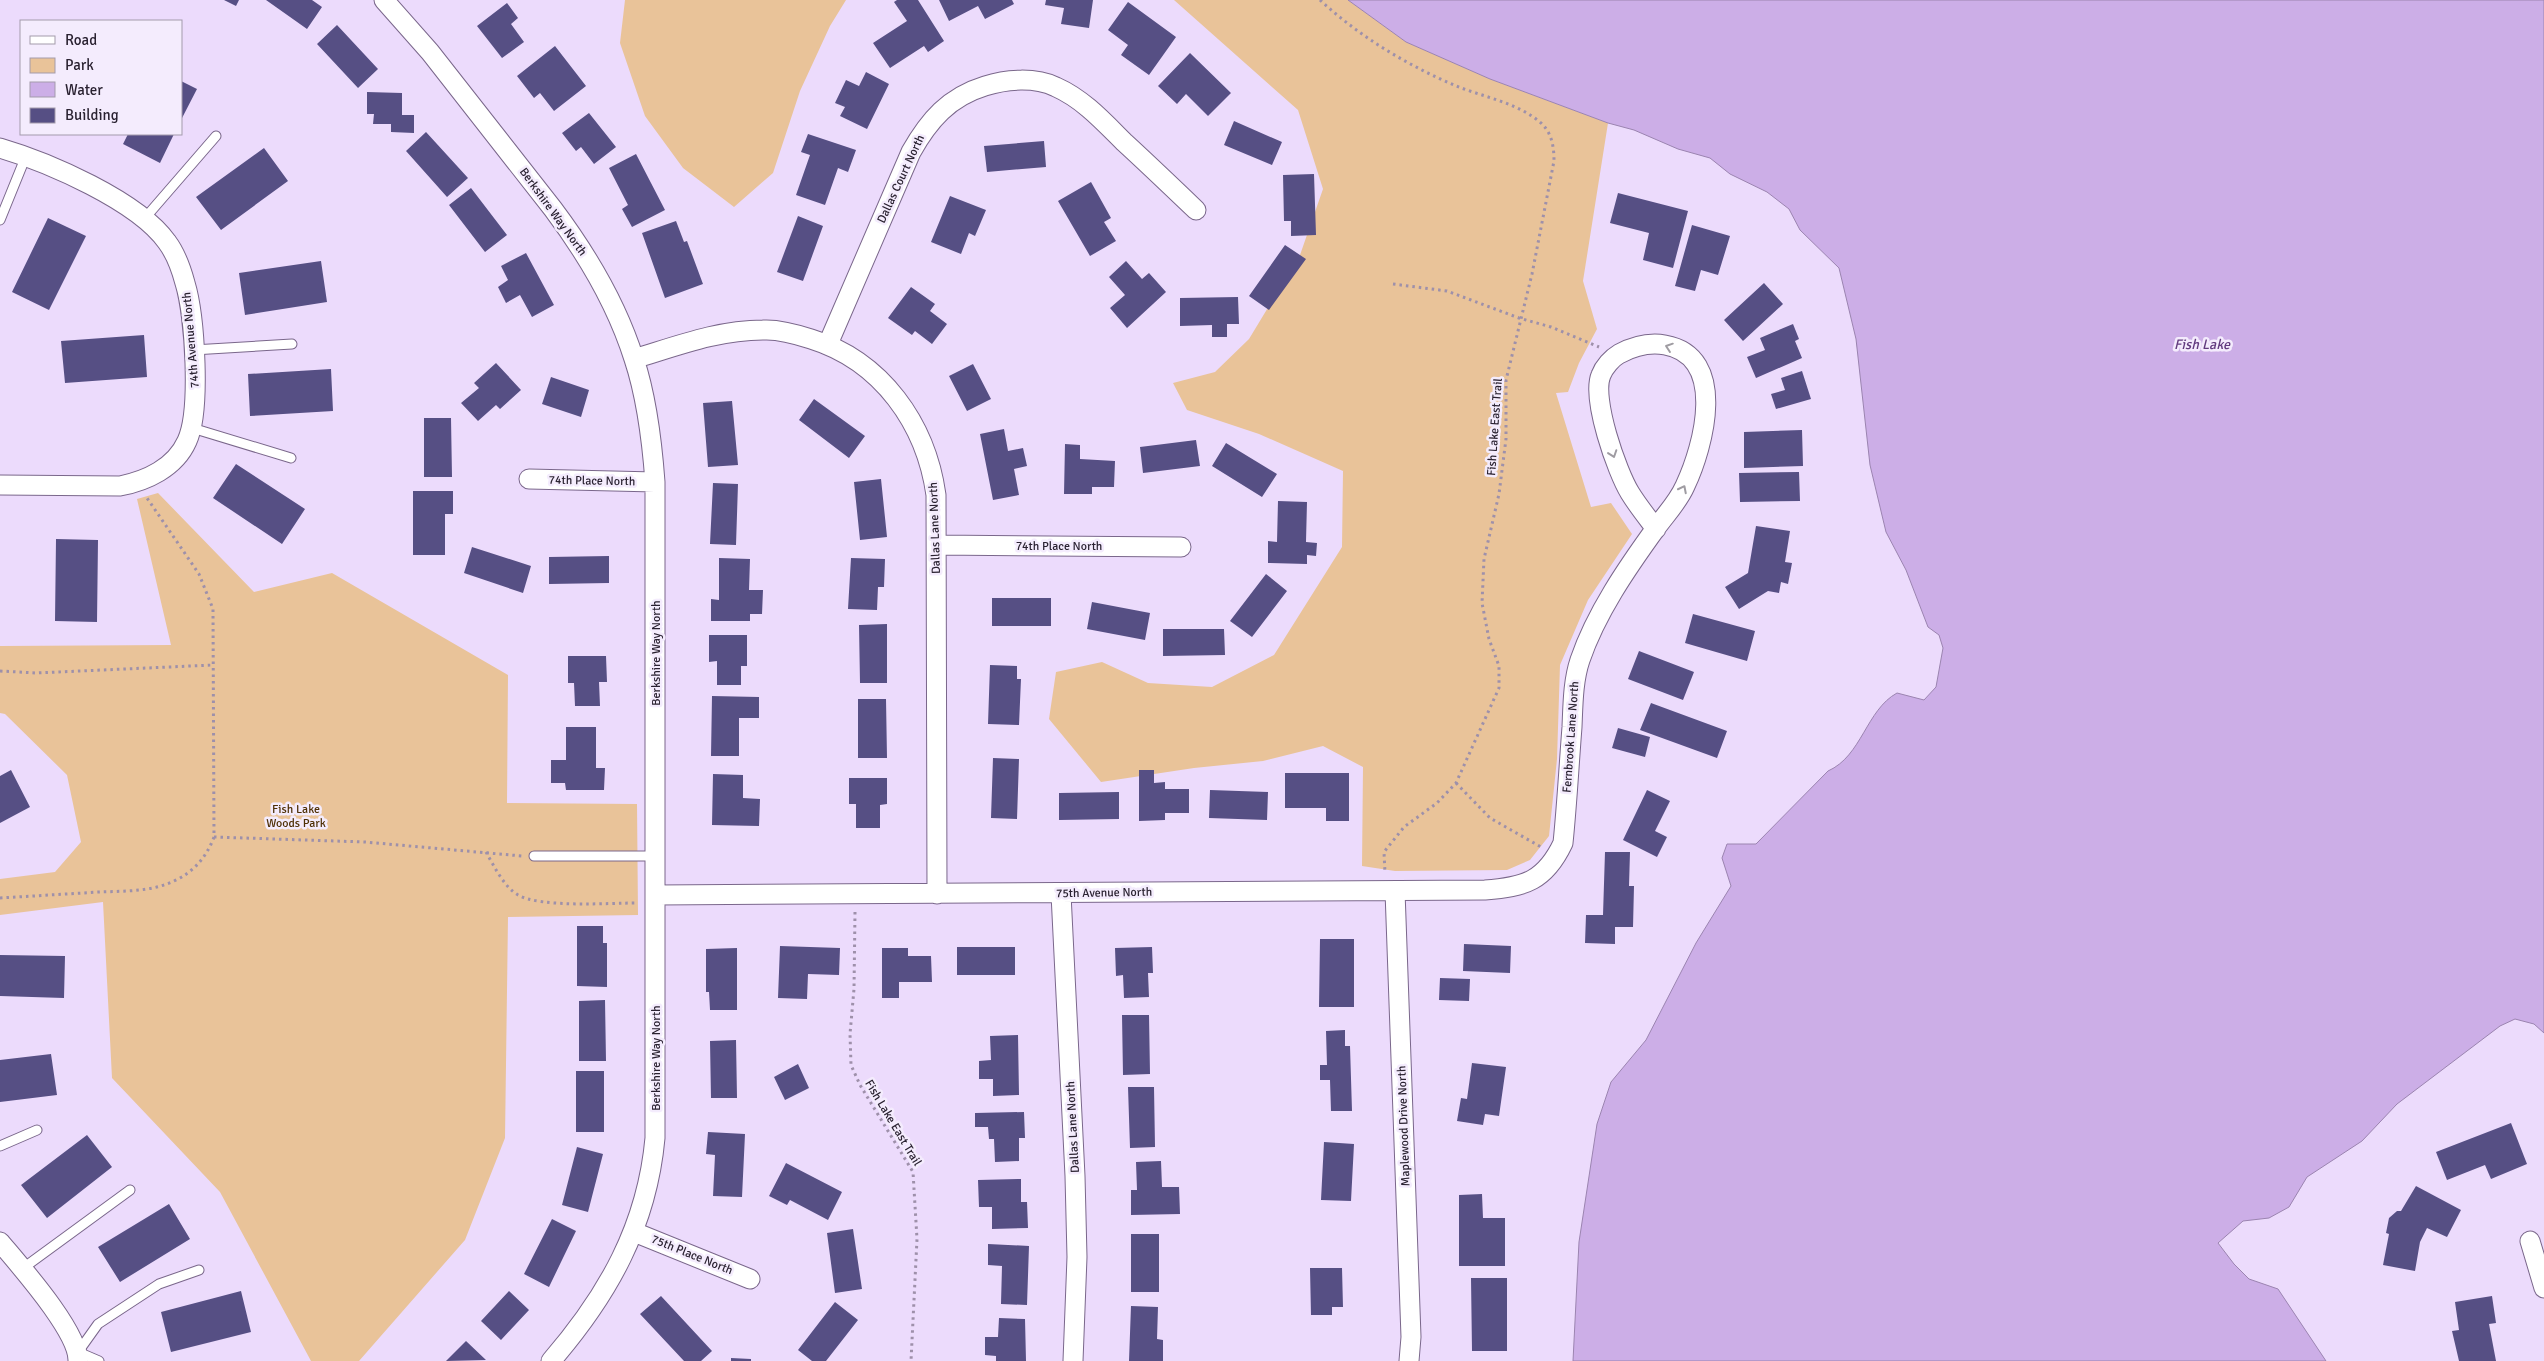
<svg xmlns="http://www.w3.org/2000/svg" width="2544" height="1361" viewBox="0 0 2544 1361" font-family="Signika,sans-serif">
	<rect width="100%" height="100%" fill="#ecdbfc"/>
	<path fill="#e9c399" d="M625,0H846L830,26L800,91L773,173L734,207L683,168L645,116L620,43Z
		M1174,0H1348L1406,42L1490,79L1608,123L1583,281L1597,329L1579,363L1568,392L1556,393L1591,507L1611,503L1632,534L1588,600L1560,665L1557,759L1549,836L1530,860L1507,870L1395,871L1362,866L1363,767L1323,746L1263,761L1194,768L1101,782L1049,719L1056,672L1102,662L1148,683L1212,687L1274,655L1342,547L1343,471L1259,434L1187,410L1173,383L1215,372L1249,339L1300,255L1323,189L1298,110Z
		M158,493L254,592L332,573L508,675L507,803L637,804L638,915L508,917L505,1138L465,1240L359,1361H311L220,1192L112,1078L103,902L0,915V879L55,872L81,842L67,775L5,714L0,713V646L171,645L137,499Z"/>
	<path fill="#ccaee7" stroke="#9b84b0" d="M1348,0H2544V1033L2534,1024L2515,1019L2500,1026L2397,1104L2362,1141L2307,1177L2289,1207L2269,1218L2243,1221L2218,1243L2234,1264L2249,1279L2278,1289L2326,1361H1573L1579,1242L1597,1124L1611,1082L1646,1040L1696,943L1731,886L1722,858L1727,844H1756L1828,771C1862,756 1866,710 1897,693L1924,700L1936,687L1943,648L1939,635L1928,627L1906,570L1886,532L1870,465L1856,339L1839,268L1800,230L1789,209L1767,192L1730,174L1710,158L1678,149L1634,130L1608,123L1490,79L1406,42Z"/>
	<path fill="#564f84" d="M224,0H239L236,6Z
		M266,0H312L322,7L307,29Z
		M897,0H918L944,41L928,52L924,46L890,68L873,43L907,21L894,2Z
		M939,0H1012L1014,4L985,19L978,6L949,21Z
		M1046,0H1093L1089,28L1061,24L1064,8L1045,5Z
		M1128,2L1176,37L1149,75L1121,55L1128,45L1108,30Z
		M507,3L518,18L511,24L524,42L502,58L477,26Z
		M337,25L378,69L358,88L317,44Z
		M555,46L586,86L554,111L540,93L534,98L517,76Z
		M1190,53L1231,93L1208,116L1186,94L1177,104L1158,86Z
		M866,72L889,84L867,129L840,116L845,107L835,103L846,80L859,86Z
		M181,81L197,89L181,120Z
		M367,92L402,93V115H414V133L391,132V124H373L374,114H367Z
		M589,113L616,147L594,164L581,147L576,151L562,133Z
		M1234,121L1282,142L1272,165L1224,145Z
		M426,132L468,178L447,197L406,151Z
		M128,134H174L160,163L123,144Z
		M808,134L856,150L848,172L838,168L825,205L796,195L810,155L801,152Z
		M1044,141L1046,167L987,172L984,146Z
		M264,148L288,181L221,230L196,197Z
		M636,154L665,210L632,227L622,209L628,205L609,168Z
		M1314,174L1316,235L1291,236V221H1284L1283,175Z
		M1091,182L1111,218L1104,222L1116,241L1090,256L1058,201Z
		M471,188L507,235L485,252L449,205Z
		M1618,193L1688,211L1673,268L1643,260L1649,233L1610,223Z
		M950,196L986,210L975,236L969,233L961,254L931,242Z
		M798,216L823,226L803,281L777,272Z
		M48,218L86,236L49,310L12,292Z
		M676,221L684,242L687,241L703,284L665,298L642,233Z
		M1692,225L1730,236L1718,275L1701,270L1695,291L1675,286Z
		M1285,245L1306,259L1269,310L1249,296Z
		M526,253L554,305L532,317L520,295L506,303L498,287L508,280L501,266Z
		M321,261L327,302L245,315L239,273Z
		M1126,261L1142,279L1149,273L1166,292L1127,328L1110,308L1125,295L1109,277Z
		M1764,283L1783,304L1743,341L1724,320Z
		M911,287L935,304L930,311L947,324L932,344L915,331L912,335L888,318Z
		M1238,297L1239,324H1227V337H1212V325L1180,326V298Z
		M1793,324L1799,339L1795,341L1802,358L1756,378L1747,357L1765,350L1760,338Z
		M144,335L147,377L65,383L61,341Z
		M496,363L521,390L500,409L496,405L478,421L461,403L479,388L474,383Z
		M973,364L991,399L967,411L949,376Z
		M331,369L333,411L250,416L248,374Z
		M1802,371L1811,399L1776,409L1771,394L1785,390L1781,378Z
		M551,377L589,390L581,417L542,404Z
		M814,399L865,436L849,458L799,420Z
		M732,401L738,465L708,467L703,403Z
		M424,418H451L452,477H424Z
		M1004,429L1008,451L1023,448L1027,466L1014,469L1019,495L993,500L980,434Z
		M1802,430L1803,466L1744,468V432Z
		M1196,440L1200,466L1143,473L1140,447Z
		M1226,443L1277,474L1262,497L1212,466Z
		M1065,444L1080,445V459L1115,461L1114,487H1092V494H1064Z
		M236,464L305,509L282,544L213,498Z
		M1799,472L1800,501L1740,502L1739,473Z
		M881,479L887,537L860,540L854,482Z
		M713,483L738,484L736,545L710,544Z
		M413,491H453V514H445V555H413Z
		M1278,501L1307,502L1306,542L1317,543L1316,556L1307,555V564L1268,563V541L1277,542Z
		M1756,526L1790,531L1785,562L1792,563L1788,584L1781,582L1779,593L1768,591L1739,609L1725,587L1748,573Z
		M56,539L98,540L97,622L55,621Z
		M472,547L531,566L523,593L464,573Z
		M609,556V583L549,584V557Z
		M719,558L750,559L749,590H763L762,614H750V621H711V599L719,600Z
		M851,558L885,559L884,587H878L877,610L848,609Z
		M1266,574L1287,591L1252,637L1230,621Z
		M992,598H1051V626H992Z
		M1092,602L1150,613L1145,640L1087,629Z
		M1693,614L1755,631L1747,661L1685,643Z
		M887,624V683H860L859,625Z
		M1163,629H1224L1225,655L1163,656Z
		M709,635H747V666H741V685H717V661L709,662Z
		M1639,651L1694,672L1683,700L1628,679Z
		M568,656H606L607,682H599L600,706H575L574,683H568Z
		M990,665L1017,666V679H1021L1019,725L988,724Z
		M712,696L759,697V718H739V756H711Z
		M858,699H886L887,758H858Z
		M1651,703L1727,731L1717,758L1640,730Z
		M566,727H596V768H605L604,790H566L565,783H551V760H566Z
		M1618,728L1650,737L1645,757L1612,748Z
		M993,758L1019,759L1017,819L991,818Z
		M11,770L30,807L0,823V776Z
		M1139,770H1154V783L1165,782V789H1189V813H1165V820L1139,821Z
		M1285,773H1349V821H1326V808H1285Z
		M713,774L743,775V798L760,799L759,826L712,825Z
		M849,778H887V804L880,805V828H856V804H849Z
		M1210,790L1268,792L1267,820L1209,818Z
		M1647,790L1670,801L1655,831L1667,837L1657,857L1623,840Z
		M1119,792V819L1059,820V793Z
		M1605,852H1630L1629,886H1634L1633,927H1615V944L1585,943L1586,915H1603Z
		M577,926H603V943H607V987L577,986Z
		M1320,939H1354V1007H1319Z
		M1464,944L1511,946L1510,973L1463,971Z
		M780,946L840,948L839,975L808,974L807,999L778,998Z
		M957,947H1015V975H957Z
		M1152,947L1153,973H1148L1149,997L1124,998L1123,975L1116,976L1115,948Z
		M737,948V1010H710L709,992H706V949Z
		M882,948H908V956H931L932,982H899V998H882Z
		M0,955L65,956L64,998L0,996Z
		M1440,978L1470,979L1469,1001L1439,1000Z
		M605,1000L606,1061H579V1001Z
		M1122,1015H1149L1150,1074L1123,1075Z
		M1345,1030V1046H1350L1352,1111H1331L1330,1080H1320V1065H1327L1326,1031Z
		M1018,1035L1019,1095L993,1096V1079H979V1061L991,1060L990,1036Z
		M736,1040L737,1098H711L710,1041Z
		M51,1054L57,1095L0,1102V1060Z
		M1472,1063L1506,1067L1499,1116L1485,1114L1483,1125L1457,1121L1461,1098L1467,1099Z
		M798,1064L809,1088L785,1100L774,1077Z
		M576,1071H604V1132H576Z
		M1128,1087H1154L1155,1147L1130,1148Z
		M1024,1112L1025,1138H1019V1161L995,1162L994,1139H989L988,1127H975V1113Z
		M2511,1123L2527,1164L2491,1179L2485,1165L2447,1180L2436,1152Z
		M708,1132L745,1134L742,1197L713,1196L715,1155L706,1154Z
		M87,1135L112,1167L47,1218L21,1185Z
		M1324,1142L1354,1144L1351,1201L1321,1200Z
		M577,1147L603,1154L588,1212L562,1205Z
		M1161,1161L1162,1187H1179L1180,1214L1131,1215V1190H1137L1136,1162Z
		M786,1163L842,1192L828,1220L790,1200L787,1205L769,1196Z
		M1021,1179V1202H1027L1028,1228L992,1229V1207H979L978,1180Z
		M2416,1186L2461,1210L2447,1237L2427,1228L2420,1242L2415,1271L2383,1265L2389,1234L2386,1233L2389,1218L2397,1211H2401Z
		M1482,1194L1483,1218H1505V1266H1459V1195Z
		M169,1204L190,1239L120,1282L98,1247Z
		M552,1219L576,1231L549,1287L524,1274Z
		M853,1229L862,1289L835,1293L827,1233Z
		M1131,1234H1159V1292H1131Z
		M988,1244L1029,1246L1027,1305L1001,1304L1002,1266L988,1265Z
		M1310,1268H1342L1343,1307H1332V1315H1311Z
		M1471,1278H1507V1351H1472Z
		M241,1291L251,1332L171,1352L161,1312Z
		M509,1291L529,1310L501,1340L481,1321Z
		M661,1296L712,1351L701,1361H684L640,1314Z
		M2492,1296L2496,1323L2489,1324L2496,1361H2459L2452,1331L2459,1330L2455,1302Z
		M835,1302L858,1320L826,1361H812L798,1350Z
		M1131,1306L1158,1307L1157,1339L1163,1340V1361H1129Z
		M999,1318L1025,1319L1026,1361H996V1356L985,1355V1337H998Z
		M466,1341L486,1360L446,1361Z
		M731,1358L751,1359V1361H731Z"/>
	<g fill="none" stroke-linecap="round" stroke-linejoin="round">
		<defs>
			<path id="service" d="M145,218L216,136
				M0,220L26,156
				M193,350L292,344
				M192,428L291,458
				M534,856H656
				M0,1146L37,1130
				M22,1269L130,1190
				M99,1361L78,1352L98,1324L159,1284L199,1270"/>
			<path id="minor" d="M384,0L430,52L553,209C586,253 617,305 634,359C647,398 652,441 655,482V1138C647,1226 608,1295 551,1361
				M0,148C48,162 138,201 167,242C176,254 181,268 185,283C195,316 201,411 187,441C175,468 146,481 120,486L0,485
				M828,344L911,152C929,120 949,97 985,86C1007,79 1035,77 1056,87C1083,99 1103,121 1124,142C1148,164 1172,187 1196,210
				M634,359C677,346 718,330 763,330C779,329 796,334 811,339C882,361 926,424 936,495L937,894
				M529,479L655,482
				M937,545L1181,547
				M1395,891L1411,1337L1409,1361
				M1061,894L1075,1176L1077,1257L1073,1361
				M657,895L1485,890C1525,887 1545,881 1563,843C1567,804 1569,765 1572,727C1573,704 1573,681 1580,660C1596,613 1627,568 1656,528C1666,514 1678,502 1685,486C1704,446 1728,356 1665,345C1648,342 1634,346 1619,354C1612,358 1604,367 1601,375C1591,398 1617,472 1630,493C1638,506 1647,517 1656,529
				M634,1232L750,1279
				M2530,1241L2544,1288
				M0,1242C20,1266 79,1332 78,1361"/>
		</defs>
		<use href="#service" stroke="#7a678b" stroke-width="11"/>
		<use href="#minor" stroke="#7a678b" stroke-width="21"/>
		<path stroke="#9e90aa" stroke-width="3" stroke-dasharray="2.5 4" stroke-linecap="butt" d="M1320,0C1359,36 1405,64 1454,85C1482,97 1517,102 1541,123C1552,133 1554,147 1554,161L1532,274L1506,380V439L1499,494L1484,559L1482,603L1489,639L1499,666V688L1456,783L1437,803L1404,827L1384,852L1385,873
			M1393,284L1447,291L1519,318L1551,327L1599,347
			M0,671L36,673L213,665
			M1456,783L1490,818L1541,847
			M214,837L365,842L522,856
			M486,852C494,866 504,887 518,895C541,908 608,903 637,903
			M0,898C33,896 66,894 99,892C124,891 151,892 174,881C194,872 207,856 214,837L213,609L199,574L147,498
			M855,912L854,989L850,1034L851,1065L860,1085L913,1172L917,1239L911,1361"/>
		<use href="#service" stroke="#fff" stroke-width="9"/>
		<use href="#minor" stroke="#fff" stroke-width="19"/>
	</g>
	<defs><path id="oneway-chevron" d="M-2-3.5L2.5 0L-2 3.5" fill="none" stroke-width="1.6" stroke-linecap="round" stroke-linejoin="round" transform="scale(1.25)"/></defs>
	<g stroke="#9f9ca2">
		<use href="#oneway-chevron" transform="translate(1669 347) rotate(-161)"/>
		<use href="#oneway-chevron" transform="translate(1613 454) rotate(71)"/>
		<use href="#oneway-chevron" transform="translate(1683 489) rotate(-63)"/>
	</g>
	<g text-anchor="middle" dominant-baseline="central" stroke-width="5" stroke-linejoin="round" paint-order="stroke">
		<g font-size="12" fill="#2a2231" stroke="#f4ecfd">
			<text transform="translate(901 179) rotate(-65)">Dallas Court North</text>
			<text transform="translate(553 212) rotate(54)">Berkshire Way North</text>
			<text transform="translate(191 340) rotate(-95)">74th Avenue North</text>
			<text transform="translate(1495 427) rotate(-86)">Fish Lake East Trail</text>
			<text transform="translate(592 481) rotate(1)">74th Place North</text>
			<text transform="translate(935 528) rotate(-92)">Dallas Lane North</text>
			<text x="1059" y="546">74th Place North</text>
			<text transform="translate(656 653) rotate(-90)">Berkshire Way North</text>
			<text transform="translate(1571 737) rotate(-86)">Fernbrook Lane North</text>
			<text transform="translate(1104 893) rotate(-1)">75th Avenue North</text>
			<text transform="translate(656 1058) rotate(-90)">Berkshire Way North</text>
			<text transform="translate(893 1123) rotate(59)">Fish Lake East Trail</text>
			<text transform="translate(1404 1126) rotate(-92)">Maplewood Drive North</text>
			<text transform="translate(1073 1127) rotate(-93)">Dallas Lane North</text>
			<text transform="translate(692 1255) rotate(22)">75th Place North</text>
		</g>
		<g font-size="12" fill="#4f3006" stroke="#f4ecfd">
			<text x="296" y="809">Fish Lake<tspan x="296" dy="14">Woods Park</tspan></text>
		</g>
		<g font-size="14" font-style="italic" fill="#623b7f" stroke="#f4ecfd">
			<text x="2202" y="344">Fish Lake</text>
		</g>
	</g>
	<rect x="20" y="20" width="162" height="115" fill="#f4ecfd" stroke="#a39bab"/>
	<rect x="30" y="36" width="25" height="8" fill="#ffffff" stroke="#a39bab"/>
	<text x="65" y="45" font-size="15" fill="#2a2231">Road</text>
	<rect x="30" y="58" width="25" height="15" fill="#e9c399" stroke="#a39bab"/>
	<text x="65" y="70" font-size="15" fill="#2a2231">Park</text>
	<rect x="30" y="82" width="25" height="15" fill="#ccaee7" stroke="#a39bab"/>
	<text x="65" y="95" font-size="15" fill="#2a2231">Water</text>
	<rect x="30" y="108" width="25" height="15" fill="#564f84" stroke="#a39bab"/>
	<text x="65" y="120" font-size="15" fill="#2a2231">Building</text>
</svg>
